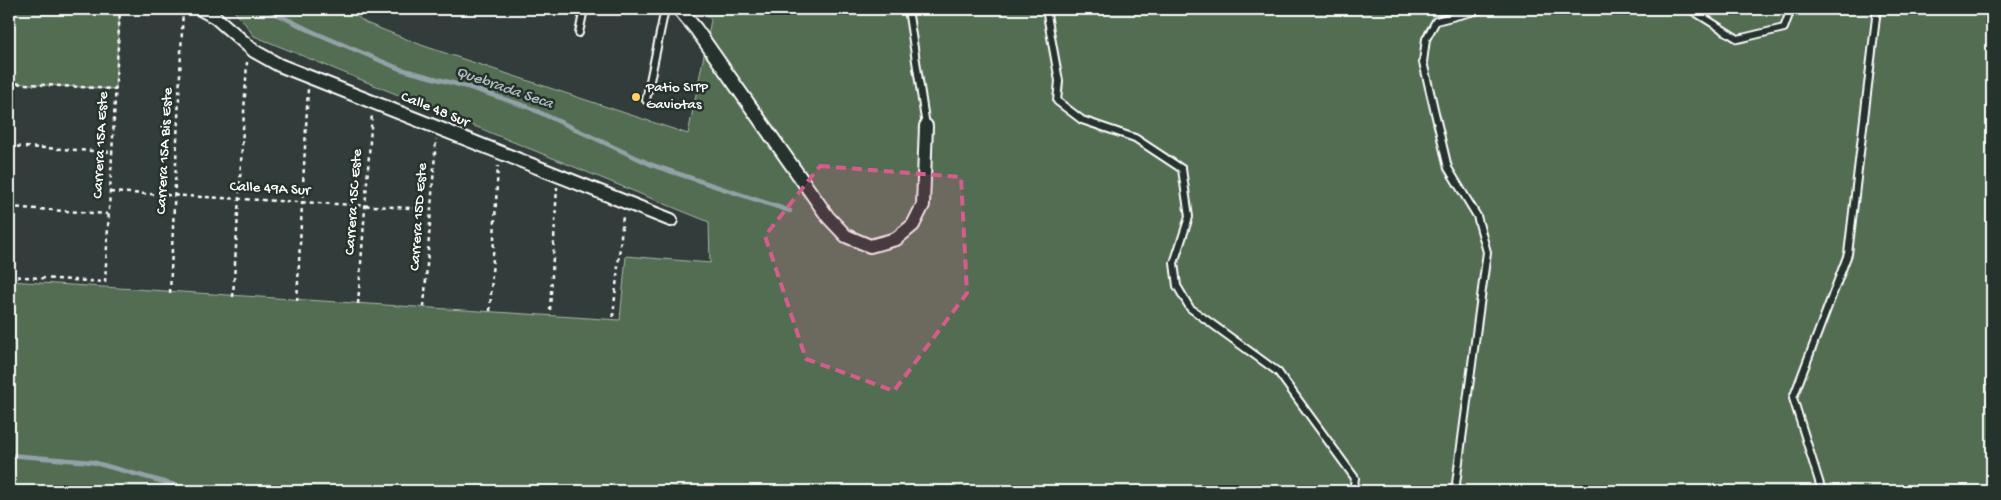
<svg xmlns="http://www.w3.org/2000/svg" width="2001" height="500" viewBox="0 0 2001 500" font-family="'Gochi Hand',sans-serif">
	<rect width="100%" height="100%" fill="#323c3a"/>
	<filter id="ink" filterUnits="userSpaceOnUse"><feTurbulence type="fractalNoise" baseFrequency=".02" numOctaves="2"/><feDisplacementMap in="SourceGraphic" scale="10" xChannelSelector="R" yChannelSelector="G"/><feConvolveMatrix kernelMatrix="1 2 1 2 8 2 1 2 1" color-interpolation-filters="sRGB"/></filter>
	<g filter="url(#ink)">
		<path fill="#536d53" stroke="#a9b6a9" d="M9,9H120L115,89L9,83Z
			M232,9H347L366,23L424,46L688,134L711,20L701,9H1992V491H9V281L620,320L626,256L710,263L709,222L254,36L243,21Z"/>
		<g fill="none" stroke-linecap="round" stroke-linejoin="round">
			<path stroke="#92a2a8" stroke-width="4.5" d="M267,9L311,31L400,69L471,88L528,107L652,165L790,211
				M9,455L92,462L182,487L183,491"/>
			<defs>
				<path id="service" d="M908,9L926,126
					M1046,9L1059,81L1057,101L1082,120L1135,138L1182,169L1189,217L1174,263L1177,286L1190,308L1278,372L1355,478L1353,491
					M1690,9L1738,39L1784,28L1791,9
					M579,33L584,9
					M646,100L665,9
					M1455,491L1487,252L1477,216L1448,168L1423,62L1426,39L1436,21L1483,9
					M1822,491L1793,398L1848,254L1877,9"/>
				<path id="minor" d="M200,9L215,17L254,51L279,65L671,220
					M679,9L696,29L828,217L846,236L870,246L896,239L913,225L923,205L926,126"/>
			</defs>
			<use href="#service" stroke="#fff" stroke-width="10"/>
			<use href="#minor" stroke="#fff" stroke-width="16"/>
			<path stroke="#fff" stroke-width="2.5" stroke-dasharray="4 4" stroke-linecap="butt" d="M9,83L115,89
				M9,146L112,152
				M110,192L430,209
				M9,207L108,214
				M9,276L105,282L120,9
				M170,293L183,9
				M233,297L247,62
				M297,301L308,89
				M358,304L372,114
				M424,307L436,139
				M550,310L557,187
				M490,311L498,166
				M613,317L623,216"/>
			<use href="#service" stroke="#26332d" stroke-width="6"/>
			<use href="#minor" stroke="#26332d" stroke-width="12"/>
		</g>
	</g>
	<path fill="#d45d8c" fill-opacity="0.2" stroke="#d45d8c" stroke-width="4" stroke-dasharray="10 6" stroke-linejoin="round" d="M820,166L961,177L967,293L894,391L806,359L765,236Z"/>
	<circle fill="#ffd166" stroke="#26332d" stroke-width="2" cx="636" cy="97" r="5"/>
	<g text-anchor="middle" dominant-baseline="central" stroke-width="5" stroke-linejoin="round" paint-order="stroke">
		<g font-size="15" fill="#fff" stroke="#26332d" text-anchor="start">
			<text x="646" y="88">Patio SITP<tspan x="646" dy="17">Gaviotas</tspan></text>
		</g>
		<g font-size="15" fill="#fff" stroke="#26332d">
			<text transform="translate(435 110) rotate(22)">Calle 48 Sur</text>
			<text transform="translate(101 145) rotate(-87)">Carrera 15A Este</text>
			<text transform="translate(165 151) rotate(-87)">Carrera 15A Bis Este</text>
			<text transform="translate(270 189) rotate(3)">Calle 49A Sur</text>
			<text transform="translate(354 202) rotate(-86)">Carrera 15C Este</text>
			<text transform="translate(419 217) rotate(-86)">Carrera 15D Este</text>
		</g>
		<g font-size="16" font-style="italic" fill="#adb9be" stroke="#26332d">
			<text transform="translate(504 89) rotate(19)">Quebrada Seca</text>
		</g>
	</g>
	<rect width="2001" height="500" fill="none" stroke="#26332d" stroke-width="30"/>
	<rect x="15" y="15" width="1971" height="470" fill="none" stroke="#fff" stroke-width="2" filter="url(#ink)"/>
</svg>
